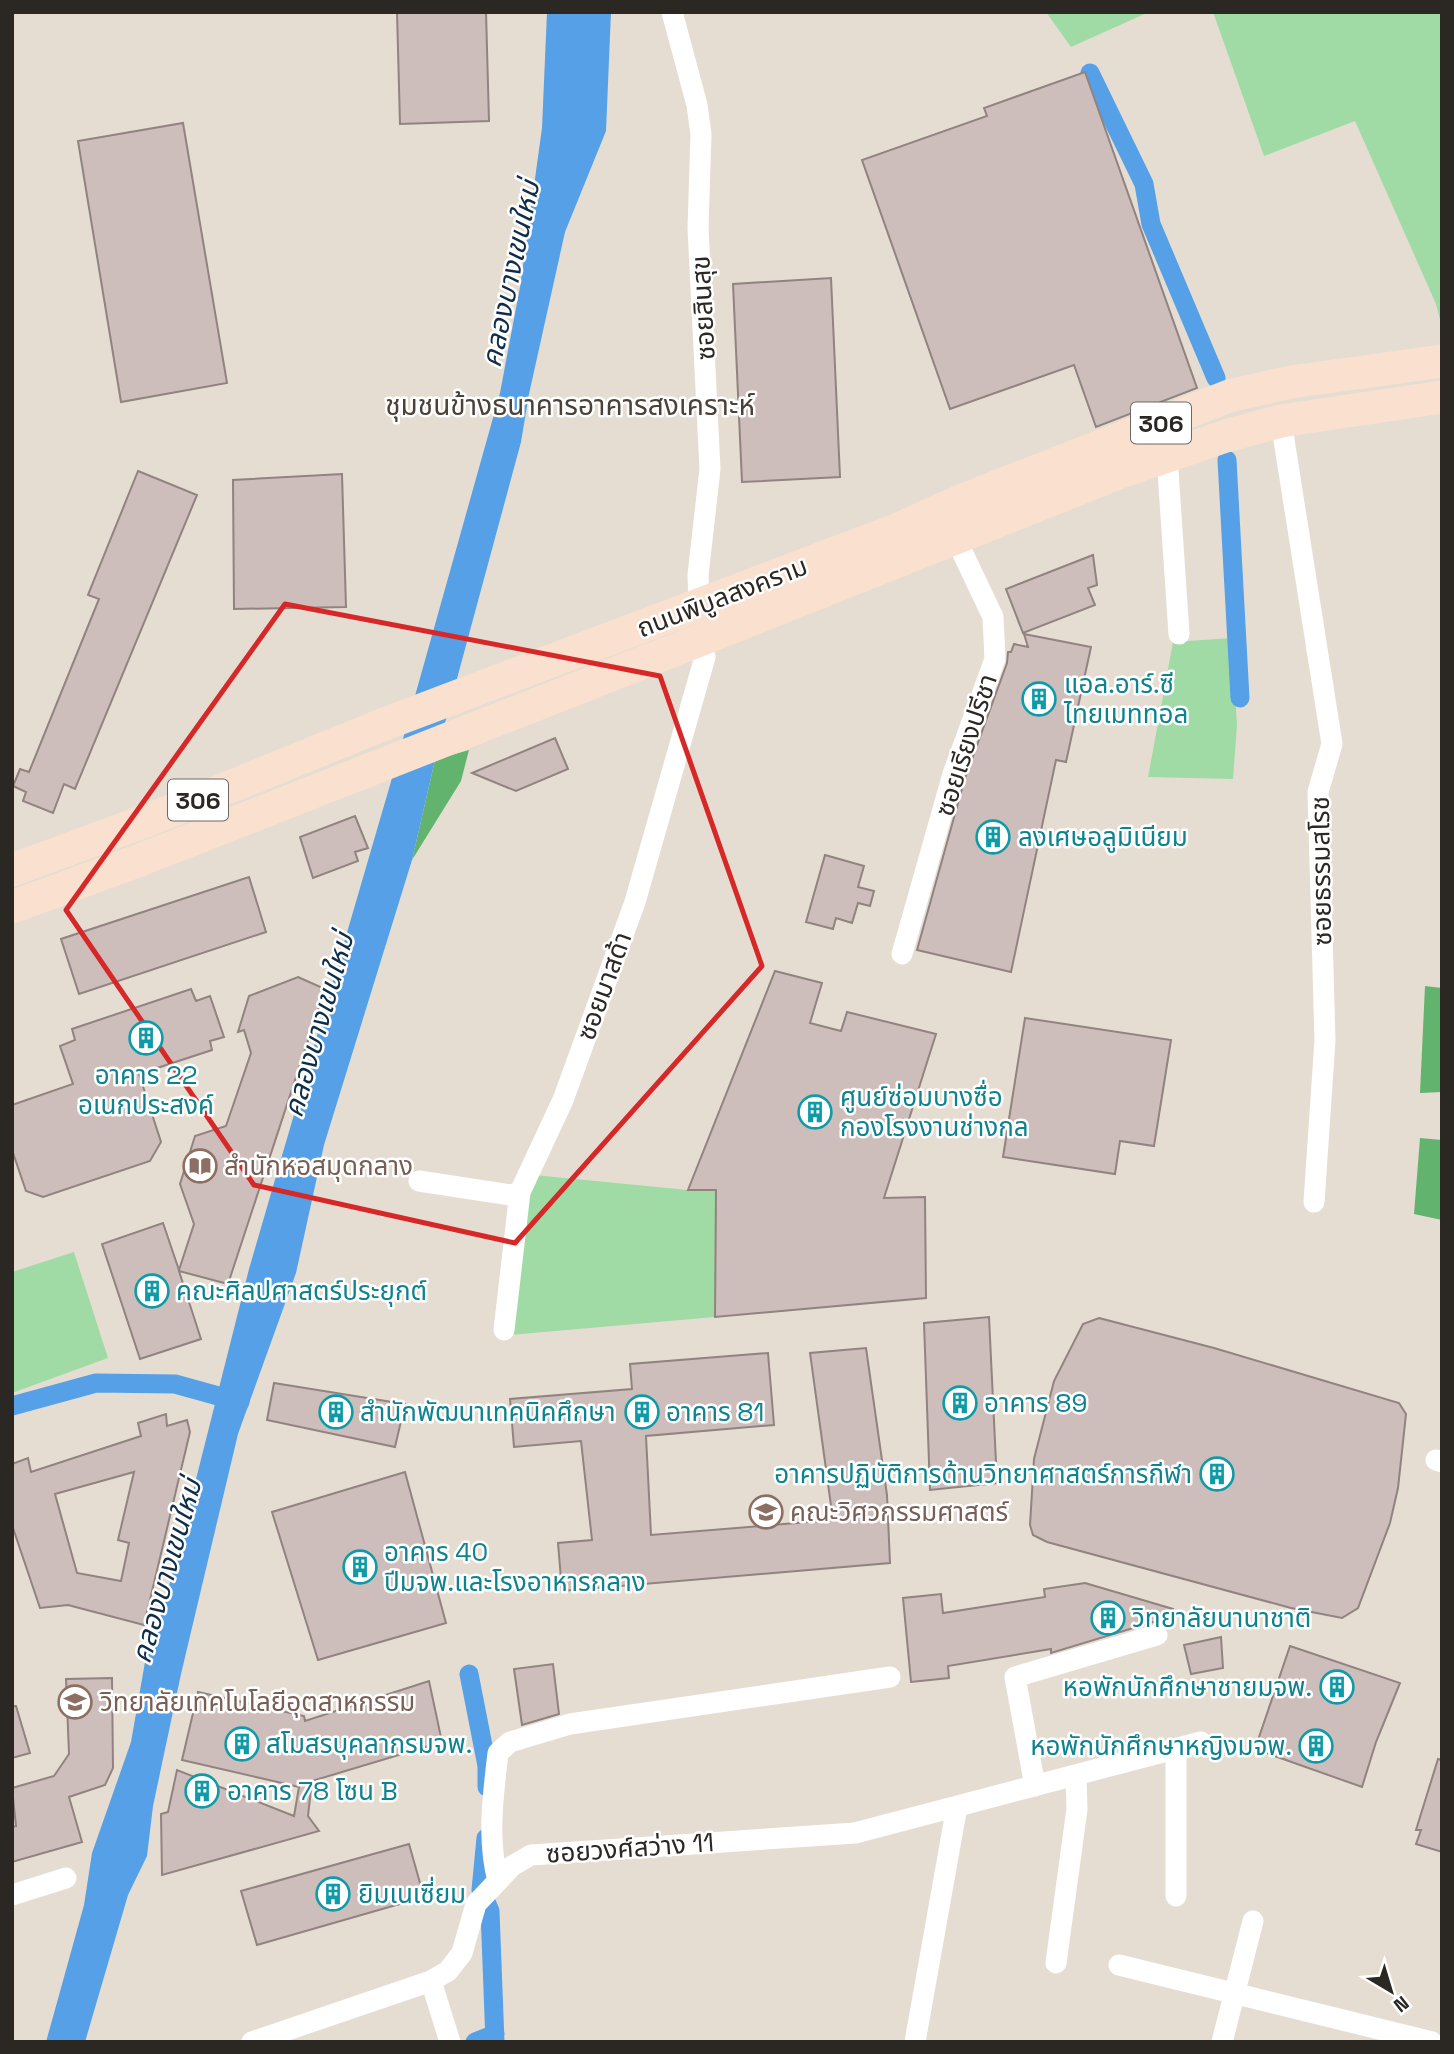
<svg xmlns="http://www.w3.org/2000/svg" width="1454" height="2054" viewBox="0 0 1454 2054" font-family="'Space Grotesk','Noto Sans Thai',sans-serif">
	<rect width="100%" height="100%" fill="#e6ddd2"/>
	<path fill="#a0dba6" d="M1046,12H1149L1071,47Z
		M1213,12H1442V328L1436,304L1355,121L1264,156Z
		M1232,638L1237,725L1233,779L1148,777L1173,642Z
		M534,1175L688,1190H716L715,1317L510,1335L524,1196Z
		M74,1252L108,1358L12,1393V1272Z"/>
	<path fill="#62b36e" d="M469,750L461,781L412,860L435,760Z
		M1425,986L1442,988V1092L1420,1093Z
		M1420,1138L1442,1140V1220L1414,1214Z"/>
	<path fill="#55a0e6" d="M547,12H611L606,131L565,232L529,394L521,442L435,760L412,860L324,1145L296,1273L238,1434L181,1674L153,1806L147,1856L128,1895L85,2042H46L84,1905L92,1853L131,1742L145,1662L163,1610L249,1269L390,785L500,393L520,287L542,128Z"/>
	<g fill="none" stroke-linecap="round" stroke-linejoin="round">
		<path stroke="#55a0e6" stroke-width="19" d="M1090,73L1144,184L1151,224L1216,378
			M1227,460L1240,698
			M12,1406L96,1383L175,1384L240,1402
			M469,1674L487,1766V1787
			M486,1838L481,1890L490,1911L495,2042
			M475,2042L495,2034"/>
	</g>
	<path fill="#cdbdbb" stroke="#918380" stroke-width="2" fill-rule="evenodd" d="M397,12H486L489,121L400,124Z
		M1085,72L1197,388L1096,427L1074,365L950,409L862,160L987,116L984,108Z
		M183,123L227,383L121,402L78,141Z
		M831,278L840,477L742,482L733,284Z
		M138,471L197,495L75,789L64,784L53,813L23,801L26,792L13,786L20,769L29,772L99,599L88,595Z
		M342,474L346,607L234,609L233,480Z
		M1093,555L1097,585L1088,588L1095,605L1023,633L1006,589Z
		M1024,634L1091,647L1066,762L1056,760L1011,972L917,950L965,778L1007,663L1008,652H1011L1014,644L1028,647Z
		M555,738L568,769L516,791L472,773Z
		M355,816L368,848L355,852L358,861L313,878L300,837Z
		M825,855L864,866L858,887L874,891L870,906L858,903L852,923L836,918L833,929L806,922Z
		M249,877L266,932L79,994L61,939Z
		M775,971L822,983L810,1023L841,1031L847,1012L936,1034L884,1198L925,1197L926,1298L715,1317L716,1190H688Z
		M298,977L325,989L228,1284L179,1271L201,1339L140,1359L102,1244L163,1223L179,1270L194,1224L180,1184L195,1136L226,1126L251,1053L244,1030L238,1032L249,996Z
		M191,989L196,1001L210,996L224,1037L210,1041L212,1050L139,1074L161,1142L150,1161L43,1197L26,1191L12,1150V1105L73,1084L60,1046L75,1040L72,1029Z
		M1025,1018L1171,1040L1154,1146L1120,1141L1115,1174L1003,1157Z
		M989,1317L997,1483L930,1490L924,1323Z
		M1099,1318L1214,1348L1399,1403L1406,1414L1398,1488L1390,1523L1358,1608L1342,1618L1291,1608L1047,1542L1033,1535L1030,1525L1034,1459L1054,1381L1083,1324Z
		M866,1348L887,1495L890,1563L562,1591L558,1543L592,1540L581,1441L514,1447L510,1399L632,1389L630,1364L768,1353L774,1425L646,1436L651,1535L833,1520L810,1353Z
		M274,1383L405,1404L395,1447L267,1420Z
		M166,1414L167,1426L187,1420L190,1432L144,1625L68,1605L40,1608L12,1525V1464L28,1458L31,1472L141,1436L138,1423ZM134,1472L118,1540L129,1543L121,1581L77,1573L55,1494Z
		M405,1472L446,1623L318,1660L272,1512Z
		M1085,1583L1173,1609L1166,1626L1153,1622L1051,1653V1649L948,1666L949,1678L911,1682L903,1598L941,1594L943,1613L1045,1597L1044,1589Z
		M1221,1637L1223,1668L1191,1674L1184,1645Z
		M1290,1646L1400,1683L1376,1742L1362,1787L1255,1749Z
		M553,1664L559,1714L522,1725L514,1669Z
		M112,1678L113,1768L105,1785L69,1797L82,1842L12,1862V1827L16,1826L12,1788L54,1776L69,1754L66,1679Z
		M429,1681L442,1742L312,1781L308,1816L319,1831L162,1875L161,1814L168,1812L177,1770L294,1816L299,1787L182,1760L198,1692L304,1716L305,1721Z
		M12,1706H16L30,1753L12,1758Z
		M1438,1759L1442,1760V1852L1416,1844L1421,1830H1416Z
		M409,1844L424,1897L257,1945L241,1891Z"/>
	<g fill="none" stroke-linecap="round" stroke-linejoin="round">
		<path stroke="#fff" stroke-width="21" d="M672,12L697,105L701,134L698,228L710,469L698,575L699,606
			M1281,421L1332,744L1318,792L1325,1040L1314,1202
			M1167,456L1179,634
			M902,954L953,774L995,659L993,617L956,539
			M419,1181L511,1195L520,1192
			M504,1330L520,1192L563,1100L635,902L705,657L700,640
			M1436,1460L1442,1462
			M1035,1786L1015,1677L1157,1635
			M498,1881C487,1840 493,1795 498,1753L510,1742L570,1724L890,1677
			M12,1895L66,1878
			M1176,1896V1749
			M1056,1963L1077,1809L1076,1775
			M1119,1965L1432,2042
			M431,1981L450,2042
			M252,2042L431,1981L448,1971L462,1953L476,1904L512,1866L531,1855L855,1833L1201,1742
			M915,2042L957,1806
			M1222,2042L1253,1921"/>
		<path stroke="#fae0ce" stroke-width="33" d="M12,870L151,819L382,725L894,531L965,499L1229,396L1291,382L1442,361
			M12,907L140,860L700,640L1118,473L1226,436L1281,421L1442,397"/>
	</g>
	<path fill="none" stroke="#d62828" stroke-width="5" stroke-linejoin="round" d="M285,604L660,676L762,966L515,1243L254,1185L66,910Z"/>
	<defs>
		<symbol id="building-ring" viewBox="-11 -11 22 22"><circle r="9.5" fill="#fff" stroke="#0f9aa8" stroke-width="1.5"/><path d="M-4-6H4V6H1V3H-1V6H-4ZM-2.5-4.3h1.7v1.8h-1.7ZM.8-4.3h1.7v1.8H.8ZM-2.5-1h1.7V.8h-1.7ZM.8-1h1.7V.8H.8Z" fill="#0f9aa8"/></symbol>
		<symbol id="library-ring" viewBox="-11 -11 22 22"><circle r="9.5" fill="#fff" stroke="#8d6e63" stroke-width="1.5"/><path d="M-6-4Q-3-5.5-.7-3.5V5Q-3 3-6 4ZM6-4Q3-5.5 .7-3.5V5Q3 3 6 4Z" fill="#8d6e63"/></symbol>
		<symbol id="university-ring" viewBox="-11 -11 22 22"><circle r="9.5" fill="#fff" stroke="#8d6e63" stroke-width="1.5"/><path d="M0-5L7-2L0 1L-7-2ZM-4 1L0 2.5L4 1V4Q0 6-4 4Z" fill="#8d6e63"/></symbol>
	</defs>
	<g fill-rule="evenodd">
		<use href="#building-ring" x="1020" y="680" width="38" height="38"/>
		<use href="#building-ring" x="974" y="818" width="38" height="38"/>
		<use href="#building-ring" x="127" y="1019" width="38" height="38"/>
		<use href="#building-ring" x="796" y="1093" width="38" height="38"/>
		<use href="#library-ring" x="181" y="1147" width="38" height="38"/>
		<use href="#building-ring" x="133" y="1272" width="38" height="38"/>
		<use href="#building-ring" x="941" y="1384" width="38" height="38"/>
		<use href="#building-ring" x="317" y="1393" width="38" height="38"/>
		<use href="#building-ring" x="623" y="1393" width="38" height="38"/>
		<use href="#building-ring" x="1198" y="1455" width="38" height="38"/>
		<use href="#university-ring" x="747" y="1493" width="38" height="38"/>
		<use href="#building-ring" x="341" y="1548" width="38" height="38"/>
		<use href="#building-ring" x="1089" y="1599" width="38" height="38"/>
		<use href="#building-ring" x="1318" y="1668" width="38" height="38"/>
		<use href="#university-ring" x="56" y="1683" width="38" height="38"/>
		<use href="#building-ring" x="223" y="1725" width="38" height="38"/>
		<use href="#building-ring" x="1297" y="1727" width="38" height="38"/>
		<use href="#building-ring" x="183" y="1772" width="38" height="38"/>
		<use href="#building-ring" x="314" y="1875" width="38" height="38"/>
	</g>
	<g text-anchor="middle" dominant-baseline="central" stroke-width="5" stroke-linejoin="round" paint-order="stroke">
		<g fill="#fff" stroke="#6b6865" stroke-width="2">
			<rect x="1131" y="402.5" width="60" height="41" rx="5"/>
			<rect x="168" y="779.5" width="60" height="41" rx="5"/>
		</g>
		<g font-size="24" font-weight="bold" fill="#2b2723">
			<text x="1161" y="423">306</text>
			<text x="198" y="800">306</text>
		</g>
		<g font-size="26" fill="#2b2723" stroke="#fff">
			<text transform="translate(703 308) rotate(-93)">ซอยสินสุข</text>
			<text transform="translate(722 597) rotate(-21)">ถนนพิบูลสงคราม</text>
			<text transform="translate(966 745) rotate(-72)">ซอยเรียงปรีชา</text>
			<text transform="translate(1321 871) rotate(-91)">ซอยธรรมสโรช</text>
			<text transform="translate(604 986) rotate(-70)">ซอยมาสด้า</text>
			<text transform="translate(630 1848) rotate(-4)">ซอยวงศ์สว่าง 11</text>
		</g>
		<g font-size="26" fill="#0d838f" stroke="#fff" text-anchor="start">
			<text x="1064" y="684">แอล.อาร์.ซี<tspan x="1064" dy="30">ไทยเมททอล</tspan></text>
			<text x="1018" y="837">ลงเศษอลูมิเนียม</text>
			<text x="146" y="1075" text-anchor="middle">อาคาร 22<tspan x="146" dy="30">อเนกประสงค์</tspan></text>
			<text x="840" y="1097">ศูนย์ซ่อมบางซื่อ<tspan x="840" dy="30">กองโรงงานช่างกล</tspan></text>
			<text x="176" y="1291">คณะศิลปศาสตร์ประยุกต์</text>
			<text x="984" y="1403">อาคาร 89</text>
			<text x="360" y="1412">สำนักพัฒนาเทคนิคศึกษา</text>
			<text x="666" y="1412">อาคาร 81</text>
			<text x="1192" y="1474" text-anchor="end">อาคารปฏิบัติการด้านวิทยาศาสตร์การกีฬา</text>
			<text x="384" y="1552">อาคาร 40<tspan x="384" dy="30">ปีมจพ.และโรงอาหารกลาง</tspan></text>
			<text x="1132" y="1618">วิทยาลัยนานาชาติ</text>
			<text x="1312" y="1687" text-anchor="end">หอพักนักศึกษาชายมจพ.</text>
			<text x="266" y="1744">สโมสรบุคลากรมจพ.</text>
			<text x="1292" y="1746" text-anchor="end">หอพักนักศึกษาหญิงมจพ.</text>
			<text x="227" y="1791">อาคาร 78 โซน B</text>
			<text x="358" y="1894">ยิมเนเซี่ยม</text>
		</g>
		<g font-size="26" fill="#785e54" stroke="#fff" text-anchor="start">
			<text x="224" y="1166">สำนักหอสมุดกลาง</text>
			<text x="790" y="1512">คณะวิศวกรรมศาสตร์</text>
			<text x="100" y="1702">วิทยาลัยเทคโนโลยีอุตสาหกรรม</text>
		</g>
		<g font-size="28" font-style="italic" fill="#0e2d49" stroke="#fff">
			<text transform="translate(510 274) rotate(-78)">คลองบางเขนใหม่</text>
			<text transform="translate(318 1025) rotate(-74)">คลองบางเขนใหม่</text>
			<text transform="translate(166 1571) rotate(-74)">คลองบางเขนใหม่</text>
		</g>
		<g font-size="28" fill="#4a4239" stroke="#fff">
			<text x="570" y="405">ชุมชนข้างธนาคารอาคารสงเคราะห์</text>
		</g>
	</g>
	<rect width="1454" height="2054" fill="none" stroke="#2b2723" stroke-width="28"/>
	<g transform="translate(1391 1991) rotate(142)" stroke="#ffffff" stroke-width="5" paint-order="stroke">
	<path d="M0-5L12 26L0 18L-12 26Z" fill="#2b2723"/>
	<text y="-10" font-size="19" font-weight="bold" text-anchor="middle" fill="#2b2723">N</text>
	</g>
</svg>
